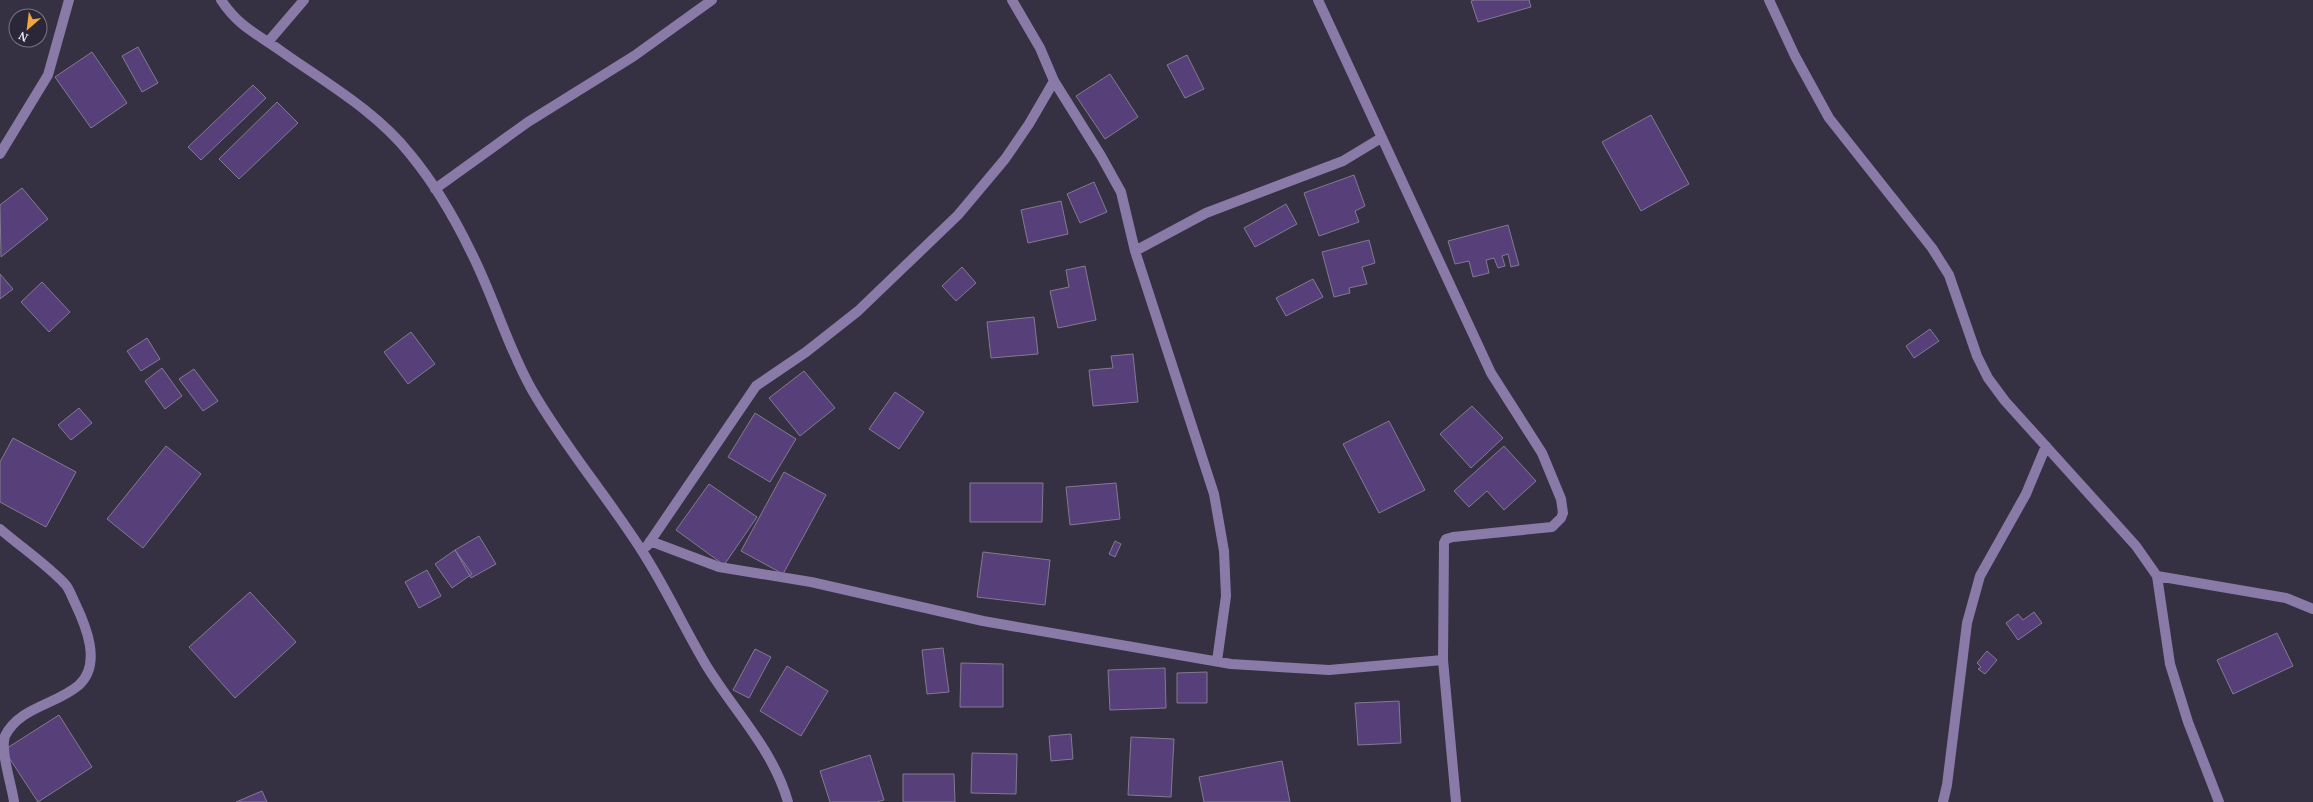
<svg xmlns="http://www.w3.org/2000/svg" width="2313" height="802" viewBox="0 0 2313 802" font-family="'Noto Serif',serif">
	<rect width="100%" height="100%" fill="#363043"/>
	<path fill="#57407a" stroke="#817a90" d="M1475,0H1529L1531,7L1478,22L1471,1Z
		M138,47L158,83L142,92L122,56Z
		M92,52L127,103L91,128L55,77Z
		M1187,55L1204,89L1185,98L1167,65Z
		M1110,74L1138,117L1105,139L1076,96Z
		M253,85L266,98L201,160L188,147Z
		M277,102L298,123L239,179L219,159Z
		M1651,115L1689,184L1641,211L1602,142Z
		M1354,175L1365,206L1355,211L1359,222L1319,236L1304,193Z
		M1094,182L1107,212L1080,223L1067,194Z
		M22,188L48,219L1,257L0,205Z
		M1061,201L1068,234L1028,243L1021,210Z
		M1286,204L1297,224L1255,247L1244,228Z
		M1508,225L1519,265L1511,267L1508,254L1502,256L1505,266L1498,268L1494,258L1486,260L1489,273L1473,277L1469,261L1455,264L1448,241Z
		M1369,240L1375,263L1362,267L1367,284L1349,288L1350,293L1334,297L1322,252Z
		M1085,266L1096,320L1058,328L1050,291L1069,287L1066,270Z
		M962,267L976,283L956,301L942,286Z
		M0,274L13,289L0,299Z
		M1313,279L1323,297L1286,316L1276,298Z
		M42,282L70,312L49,332L21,302Z
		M1034,317L1038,354L991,358L987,322Z
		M1930,329L1939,341L1914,358L1906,346Z
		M411,332L435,364L408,384L384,352Z
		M147,338L160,359L141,371L127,351Z
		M1133,354L1138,402L1093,406L1089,370L1113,368L1111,356Z
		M162,368L182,396L165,409L145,381Z
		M194,369L218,401L203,411L179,379Z
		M804,371L835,408L800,436L769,398Z
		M895,392L924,412L899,449L869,429Z
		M1472,406L1503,438L1471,468L1440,434Z
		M79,408L92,423L71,440L58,425Z
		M755,413L796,439L770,482L728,457Z
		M1389,421L1425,490L1379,513L1343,444Z
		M13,438L76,472L46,527L0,502V462Z
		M166,446L201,474L143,548L107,519Z
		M1504,446L1536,481L1504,510L1487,491L1469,507L1454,491Z
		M784,472L826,495L783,574L741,551Z
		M970,483H1043L1042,522H970Z
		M1116,483L1120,519L1070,525L1066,487Z
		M709,484L757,517L724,565L676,530Z
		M479,536L496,564L471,578L455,550Z
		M1115,541L1121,544L1115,557L1109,554Z
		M455,550L472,574L452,588L435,564Z
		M983,552L1050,560L1045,605L977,597Z
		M427,570L441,596L419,608L405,582Z
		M250,592L296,642L235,698L189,647Z
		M2034,612L2042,623L2018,640L2006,623L2018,614L2023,620Z
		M2277,633L2293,666L2233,694L2217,660Z
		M943,648L949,692L927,694L922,650Z
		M755,649L771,657L749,698L733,690Z
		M1987,651L1997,660L1985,674L1978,669L1981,667L1977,663Z
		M961,663L1003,664V707H960Z
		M787,666L828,691L801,736L760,711Z
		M1165,668L1166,708L1110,710L1108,670Z
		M1207,672V703H1177V673Z
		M1399,701L1401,743L1358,745L1355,703Z
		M59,715L92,767L38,802L4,750Z
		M1071,734L1073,759L1051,761L1049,736Z
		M1131,737L1174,739L1171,797L1128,795Z
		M972,753L1017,754L1016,794L971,793Z
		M870,755L884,800L876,802H830L820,771Z
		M1282,761L1290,802H1204L1199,777Z
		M903,774H954L955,802H903Z
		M262,791L267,802H236Z"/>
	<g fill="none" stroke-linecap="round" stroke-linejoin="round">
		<path stroke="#8a7aa7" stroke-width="10" d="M221,0C239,27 256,33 281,51C326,83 376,111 410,154C434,183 455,219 471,252C494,297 507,346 532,390C564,446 607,496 642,551C666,588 684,628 706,665C734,711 773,749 788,802
			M1012,0L1040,48L1054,81L1101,156L1121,192L1135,251L1214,494L1224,551L1226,596L1217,661
			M1318,0L1491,373L1542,453L1561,499L1563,513L1561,518L1552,527L1453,537L1446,539L1444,543L1443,660L1456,802
			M1769,0L1795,56L1829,118L1932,248L1949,275L1977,356L1988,378L2005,401L2136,546L2157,576L2170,664L2188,722L2219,802
			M268,42L304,0
			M0,154L48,75L69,0
			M435,189L528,122L634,56L712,0
			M1135,251L1206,213L1343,161L1381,138
			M0,529C21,547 46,564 65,584C69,588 72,597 75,603C86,626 102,664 79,685C56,705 19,707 5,736C0,751 12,786 14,802
			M650,541L719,567L811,582L983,621L1231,664L1329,670L1443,660
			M647,546L756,386L806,352L858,311L958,215L1005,159L1029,124L1054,81
			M2157,576L2286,598L2313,609
			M1943,802L1947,785L1967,623L1980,576L2026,494L2046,446"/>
	</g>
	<g transform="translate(28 28) rotate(208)"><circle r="19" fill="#2c2639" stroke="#7a7585"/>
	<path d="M0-3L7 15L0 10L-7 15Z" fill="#efa73d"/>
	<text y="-6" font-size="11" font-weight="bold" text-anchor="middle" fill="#efebf8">N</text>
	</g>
</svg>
